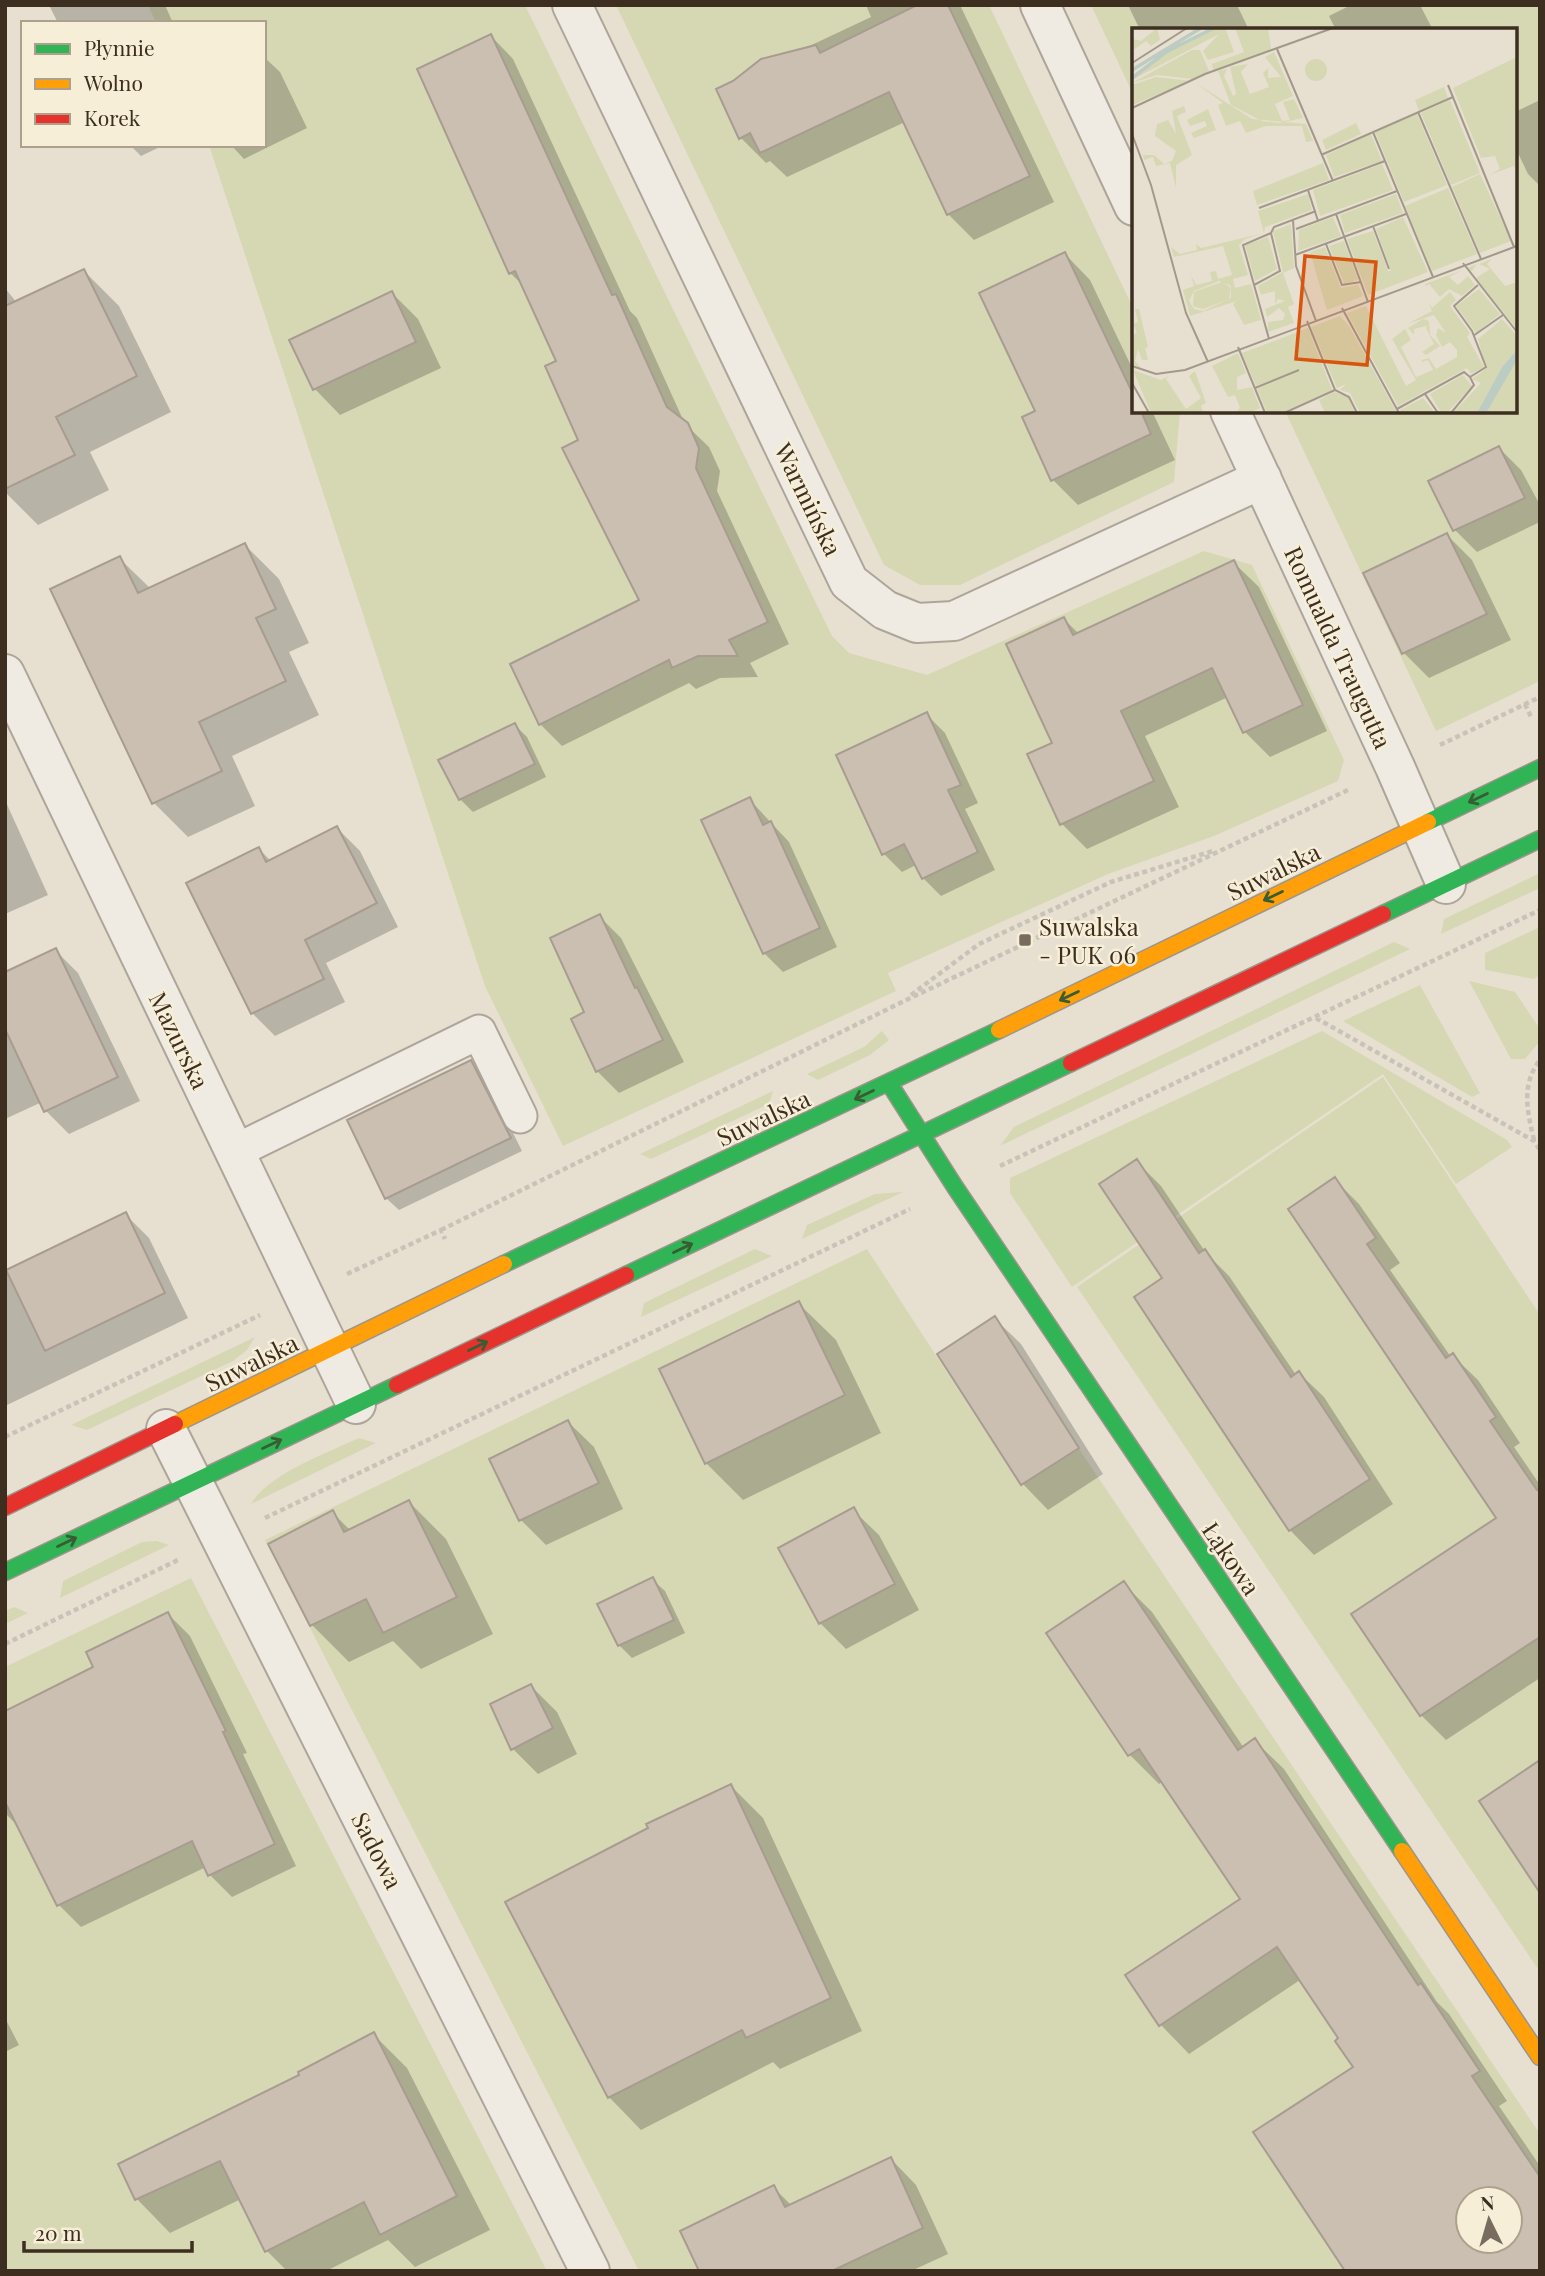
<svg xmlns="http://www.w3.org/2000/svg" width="1545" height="2276" viewBox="0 0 1545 2276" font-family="'Playfair Display',serif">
	<rect width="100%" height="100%" fill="#e7e0d1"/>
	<path fill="#d6d7b3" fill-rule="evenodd" d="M148,5H525L832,636L849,653L927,675L1204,551L1252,565L1344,760L1338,781L1214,836L1108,874L888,973L896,991L563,1146L485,986L209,145H264V23H156Z
		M616,5H989L1134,310V411H1180L1174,482L960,585H920L884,565Z
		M1091,5H1540V681L1436,731L1285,411H1515V30H1134V96Z
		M1540,873V888L1441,934L1444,919Z
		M1540,927V975L1534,979L1485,970V953Z
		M1394,942L1410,949L1000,1146L1014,1127Z
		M1469,981L1515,992L1540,1029V1041L1525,1059H1511Z
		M1420,985L1480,1093L1472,1097L1343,1021Z
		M882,1031L889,1040L870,1055L818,1080L807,1074L864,1047Z
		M1322,1031L1507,1140L1512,1147L1456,1184L1383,1074L1072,1287L1010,1193V1178Z
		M1383,1077L1540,1315V1972L1077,1287Z
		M773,1091L769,1104L651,1159L640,1154Z
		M903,1192L802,1239L807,1225L875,1194Z
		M755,1249L772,1256L641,1317L644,1303Z
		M867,1249L1020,1485L1079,1449L1540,2134V2271H639L265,1540ZM1468,2199H1510V2241H1468Z
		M255,1337L247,1350L233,1361L87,1430L71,1425Z
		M359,1438L376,1443L251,1504C268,1474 327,1453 359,1438Z
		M157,1541L169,1545L60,1598L63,1581L142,1542Z
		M191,1578L547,2271H5V1667Z
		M14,1607L28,1613L5,1624V1611Z"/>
	<path fill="#0003" fill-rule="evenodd" d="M49,5H165L173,23H58Z
		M866,5H960L1054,202L974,240L948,214L905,122L787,177L770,161L766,163L741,138L801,50L871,17Z
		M1128,5H1237L1249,30H1140Z
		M1351,5H1420L1433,30H1336L1329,16Z
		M491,36L513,59L630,311L637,318L685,424L709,447L720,471L717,491L789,644L750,663L758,677L720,678L696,689L689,683L562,746L540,724L641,601L580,441L558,362L524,286L510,273Z
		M264,57L280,72L307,128L244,159L231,145H264Z
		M1540,100V186L1528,174L1515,147V112Z
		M130,145H164L141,156Z
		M1065,254L1090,280L1134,372V411H1152L1175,460L1078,505L1053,480L1038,412Z
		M84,271L119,306L171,412L90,452L109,490L38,525L5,492V288L17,303Z
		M392,293L418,319L441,368L340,415L315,389Z
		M1499,448L1521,470L1540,505V522L1477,552L1455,530L1431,481Z
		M1447,535L1472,560L1511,640L1429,678L1404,653Z
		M245,545L279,579L309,643L289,652L319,715L232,756L255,806L188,837L154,803L119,558L151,589Z
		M1233,562L1259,587L1327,731L1270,757L1245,732L1228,697L1145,736L1179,807L1087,849L1062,824L1054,743L1064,619L1079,634Z
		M927,715L945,733L978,803L965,809L995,870L941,896L923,878L916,865L902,872L884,854Z
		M515,725L527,737L546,777L473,812L460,799Z
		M5,800L48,895L5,914Z
		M750,800L789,842L837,947L783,972L764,953Z
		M337,828L360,851L398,927L326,963L345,1002L275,1036L252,1013L259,849L271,861Z
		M599,916L621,938L684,1062L619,1093L597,1071L587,1013Z
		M55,950L78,973L140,1101L69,1134L46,1111L42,1102L5,1119V973Z
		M471,1063L484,1075L522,1151L399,1210L386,1198Z
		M1137,1162L1161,1186L1206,1253L1229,1276L1296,1375L1299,1373L1324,1397L1393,1504L1314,1555L1290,1530L1136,1297L1165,1278Z
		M1334,1179L1359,1204L1400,1263L1390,1270L1451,1357L1453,1356L1478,1380L1520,1443L1514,1447L1540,1485V1678L1446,1740L1421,1715L1499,1518Z
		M125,1214L149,1238L188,1318L5,1406V1273Z
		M798,1303L836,1340L881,1433L743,1500L706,1463Z
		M995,1319L1021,1344L1103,1474L1048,1510L1023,1484L939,1355Z
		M568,1422L594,1447L623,1509L546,1545L521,1520Z
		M409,1502L446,1539L493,1634L421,1669L393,1641L349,1662L312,1625L270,1544L332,1512L351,1531Z
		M853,1510L879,1535L919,1610L846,1649L820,1623Z
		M652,1579L665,1591L685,1633L632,1658L619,1645L600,1605Z
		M1123,1583L1152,1612L1244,1748L1255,1741L1284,1769L1437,2002L1449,2014L1507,2101L1499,2106L1540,2166V2271H1348L1355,2067L1341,2039L1300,1980L1189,2054L1161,2025L1242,1899L1163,1781L1159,1784L1130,1755ZM1468,2199H1510V2241H1468Z
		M168,1614L190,1636L247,1753L243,1754L296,1866L232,1897L210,1875L206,1867L81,1927L59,1905L16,1824L5,1813V1713L96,1667Z
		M531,1686L557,1712L577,1754L538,1774L513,1749Z
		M731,1786L763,1818L862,2031L780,2069L773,2062L641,2130L609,2097L507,1902Z
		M5,2018L19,2045L5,2052Z
		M374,2035L407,2068L490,2230L415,2267L388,2240L326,2271H287L267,2251L241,2199L170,2233L137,2199L120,2165L301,2076Z
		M891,2159L916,2185L948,2254L911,2271H701L774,2188L792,2206Z"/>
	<path fill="#cbbfb2" stroke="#a89c90" stroke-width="2" fill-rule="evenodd" d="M917,5H948L1030,176L947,215L889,92L760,153L750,133L739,139L716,89L733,81L761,59L816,45L820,53Z
		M491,34L612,295L616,294L667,407L688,423L699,448L696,468L768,622L729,640L738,656H698L672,668L669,660L539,725L510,664L639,600L562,448L578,440L545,366L556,361L515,271L509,274L417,69Z
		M1065,252L1134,396V411H1141L1151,434L1051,481L1022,417L1035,411L979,293Z
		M84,269L137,376L56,417L75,455L5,489V306Z
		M392,291L416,342L313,390L289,340Z
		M1499,446L1525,498L1453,531L1428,481Z
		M1447,533L1487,614L1402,654L1363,573Z
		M245,543L276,609L256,618L286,681L199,722L222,771L152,804L50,589L120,556L138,593Z
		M1234,560L1303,705L1243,733L1212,668L1121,711L1154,781L1060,825L1027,754L1052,743L1006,644L1064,617L1073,635Z
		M927,712L961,785L948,790L978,852L922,879L904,844L882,855L836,755Z
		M515,723L535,764L459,800L438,760Z
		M750,797L763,825L771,821L820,928L763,954L701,820Z
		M337,826L377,903L305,940L324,979L251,1014L186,883L259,847L266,862Z
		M600,914L635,988L637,987L663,1040L596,1072L571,1019L584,1012L550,938Z
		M56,948L118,1077L44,1112L5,1029V972Z
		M471,1060L511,1138L385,1199L347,1120Z
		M1137,1159L1199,1253L1205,1249L1291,1377L1299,1371L1370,1479L1289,1531L1134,1297L1162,1278L1099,1184Z
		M1335,1177L1376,1238L1367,1244L1446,1358L1453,1353L1496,1417L1490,1421L1537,1490L1540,1489V1637L1420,1716L1351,1614L1496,1518L1288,1209Z
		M126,1212L165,1293L45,1351L6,1270Z
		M799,1301L845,1395L705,1464L659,1369Z
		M995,1316L1079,1448L1021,1485L937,1354Z
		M568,1420L599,1483L519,1521L489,1459Z
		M409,1500L457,1597L383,1633L366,1599L310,1626L268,1544L333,1510L344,1532Z
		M854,1507L895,1584L819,1624L778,1548Z
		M653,1577L674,1620L618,1646L597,1604Z
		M1124,1581L1238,1750L1255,1738L1418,1985L1421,1983L1480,2071L1472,2076L1540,2177V2271H1345L1253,2132L1353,2067L1335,2041L1338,2038L1277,1947L1159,2026L1125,1975L1240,1899L1139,1749L1128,1756L1046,1633ZM1468,2199H1510V2241H1468Z
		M168,1612L226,1731L223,1732L275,1844L208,1876L192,1841L57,1906L5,1802V1711L93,1667L86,1652Z
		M531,1684L553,1728L511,1750L490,1704Z
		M1540,1760V1893L1479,1801Z
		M731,1784L831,1998L746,2038L742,2030L608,2098L505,1902L648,1828L646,1824Z
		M374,2032L457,2196L380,2235L364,2202L265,2252L220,2161L135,2200L118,2164L299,2075L298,2072Z
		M891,2157L923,2228L832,2271H699L680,2231L774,2185L785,2207Z"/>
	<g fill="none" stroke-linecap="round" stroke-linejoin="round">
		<defs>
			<path id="lane" d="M234,1152L479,1032L520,1116"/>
			<path id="street" d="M572,5L849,582L885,610L917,623L954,621L1262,479
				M1040,5L1134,206
				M1230,411L1395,767L1446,884
				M5,674L356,1404
				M166,1429L590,2271"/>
			<path id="fast" d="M1428,822L1540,768
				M1383,914L1540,839
				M889,1083L955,1187L1402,1851
				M504,1264L999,1030
				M626,1275L1071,1063
				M5,1572L397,1385"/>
			<path id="slow" d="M999,1030L1428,822
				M175,1424L504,1264
				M1402,1851L1540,2057"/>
			<path id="jam" d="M1071,1063L1383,914
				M397,1385L626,1275
				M5,1507L175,1424"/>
		</defs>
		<use href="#lane" stroke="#ada599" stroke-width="37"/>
		<use href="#street" stroke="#ada599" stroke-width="42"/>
		<use href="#fast" stroke="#9c958a" stroke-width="19"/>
		<use href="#slow" stroke="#9c958a" stroke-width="19"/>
		<use href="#jam" stroke="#9c958a" stroke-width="19"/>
		<path stroke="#c8c2b9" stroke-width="4.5" stroke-dasharray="5 3.5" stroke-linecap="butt" d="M1525,704L1532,719
			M1440,745L1540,697
			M911,995L979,944L1111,882L1213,851
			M1316,1018L1534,1141L1540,1150
			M1534,1140C1527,1111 1521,1084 1540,1060
			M1000,1166L1540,910
			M441,1230L902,1002L1350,789
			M347,1274L441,1230L445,1239
			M5,1437L260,1315
			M265,1518L910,1209
			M5,1644L178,1560"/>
		<use href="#lane" stroke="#efebe3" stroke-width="33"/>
		<use href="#street" stroke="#efebe3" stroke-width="38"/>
		<use href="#fast" stroke="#30b455" stroke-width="16"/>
		<use href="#slow" stroke="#ff9f0a" stroke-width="16"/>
		<use href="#jam" stroke="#e5322d" stroke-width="16"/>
	</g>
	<defs><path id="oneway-shaft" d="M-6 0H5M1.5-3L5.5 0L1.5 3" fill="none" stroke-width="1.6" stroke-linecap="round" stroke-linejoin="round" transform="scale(1.75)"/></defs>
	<g stroke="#385d33">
		<use href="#oneway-shaft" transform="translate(1478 798) rotate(154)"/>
		<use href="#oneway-shaft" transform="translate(1273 896) rotate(154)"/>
		<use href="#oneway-shaft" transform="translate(1069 996) rotate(154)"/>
		<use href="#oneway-shaft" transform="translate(864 1095) rotate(155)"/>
		<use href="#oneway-shaft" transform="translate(683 1248) rotate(-26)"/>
		<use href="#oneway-shaft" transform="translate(478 1346) rotate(-26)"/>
		<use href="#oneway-shaft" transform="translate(272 1444) rotate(-25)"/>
		<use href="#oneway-shaft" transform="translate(67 1542) rotate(-26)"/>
	</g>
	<rect fill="#786c5e" stroke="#f7eed8" stroke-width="2.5" x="1018" y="933" width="14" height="14" rx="3.5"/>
	<g text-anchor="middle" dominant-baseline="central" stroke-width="5" stroke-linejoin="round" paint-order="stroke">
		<g font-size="24" fill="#3d2e20" stroke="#f7eed8">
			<text transform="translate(809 499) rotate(64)">Warmińska</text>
			<text transform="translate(1339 647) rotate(65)">Romualda Traugutta</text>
			<text transform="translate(1273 871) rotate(-26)">Suwalska</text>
			<text transform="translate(180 1040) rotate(64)">Mazurska</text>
			<text transform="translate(763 1117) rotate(-25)">Suwalska</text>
			<text transform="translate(251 1362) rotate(-26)">Suwalska</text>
			<text transform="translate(1232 1558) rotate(56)">Łąkowa</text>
			<text transform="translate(378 1850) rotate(63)">Sadowa</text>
		</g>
		<g font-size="24" fill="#3d2e20" stroke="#f7eed8" text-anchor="start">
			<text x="1039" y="926">Suwalska<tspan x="1039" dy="28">- PUK 06</tspan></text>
		</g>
	</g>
	<g transform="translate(1132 28)">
		<rect width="385" height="385" fill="#e7e0d1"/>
		<path d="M25,0L28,12L19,18L14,13L0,23V11L9,13ZM80,0H99L94,2L102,24L76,32L71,23L87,6L0,52L27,28ZM103,0H136L139,21L81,42L80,36L112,24ZM60,22H68L77,43L61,51L25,47L0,55ZM142,24L161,68L143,76L150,93L158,92L151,74L162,71L171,90L147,95L130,93L99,77L86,43L95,41L92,48L101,68L104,66L98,39L116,36L109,44L118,66L137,59L131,45L136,40V50L149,49L133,29ZM385,29V144L382,138L357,147L368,141L363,128L349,130L321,60ZM173 42a11 11 0 1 1 22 0a11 11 0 1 1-22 0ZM24,49L59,53L0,77V57ZM64,55L120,91L174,96L181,113L174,114L170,98H134L114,105L108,93L94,98L86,77L91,75ZM312,59L316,70L287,83L283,72ZM318,72L348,145L319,157L289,85ZM52,78L54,84L45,88L60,127L44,137V160L38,135L24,138L21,129L12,132L11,127H22L32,136L40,133L44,123L23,108L25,96L36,92L44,106L40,83ZM76,81L84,102L62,110L59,105L75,98L73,93L58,98L55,92ZM285,86L315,157L272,174L243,104ZM224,95L229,106L194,122L190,112ZM239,106L250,133L202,149L194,127ZM191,135L197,152L125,177L121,163ZM250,136L261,162L188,188L181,162ZM348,146L379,213L348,225L320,159ZM316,160L345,226L300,243L273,178ZM176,166L180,182L133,199L132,205L113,211L107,217L116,247L101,251L103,260L119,256L129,292L112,297L101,276L105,273L58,288L51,262L62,258L59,247L64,257L80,253L78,244L84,243L86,251L100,247L99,243L91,218L42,229L39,219L48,226L65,222L64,216L69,220L132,205L126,183ZM87,253L99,258V270L71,283L62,281L57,273L62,263ZM264,166L271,185L213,205L208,187ZM201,189L209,208L166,223L167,202ZM271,189L296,244L236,267L215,211L241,203L256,243H259L244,201ZM159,196L162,240L151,245L162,276L156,279L162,295L136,304V294L151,292L153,286L147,280L135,289L133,281L153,273L146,271L143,276V263L129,267L126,258L151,244L141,203ZM136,209L145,241L123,253L113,217ZM212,213L226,251L213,258L197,218ZM193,219L209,260L226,257L231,268L195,282L178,224ZM360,231L355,236L373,258L385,254V301L335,240L345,236L339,244L344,250L358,241L347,236ZM331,242L317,249L326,257L336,248L343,257L330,268L317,261L308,269L297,256L294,258L293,256ZM90,254L99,260L97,271L71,281L61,278L62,264ZM347,261L368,286L344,305L324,278ZM318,264L324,272L318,278L338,305L335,309L352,339L339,346L335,340L266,378L215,285L234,278L274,358L284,352L260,311L273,301L279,312L269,319L284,349L301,342L296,332L290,334V332L297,330L304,341L325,329V322L318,314L310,319L304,307L306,300L314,305L302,287L275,296L300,283L296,274L300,280ZM3,281H7L16,319L13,320L16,332H10L6,321L3,333L9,340L0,336V307L5,305L1,296L6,294ZM208,288L217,298L265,385H228L218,365L208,362L214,356L205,360L179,299ZM291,291L297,293L298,307L308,318L294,327L290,324L302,316L294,300L295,298L282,301V307L276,300ZM370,291L385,308V322L370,339L345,385H321L349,355L340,351L354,341L346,311ZM176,300L200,362L148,385H135L125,361L168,343L124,358L110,325ZM106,325L114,345L105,349V362L120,359L128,380L117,385H103L108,380L103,367L96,369L80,338ZM385,332V385H354L371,351ZM1,342L29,352L37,348L34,351L54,381L69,370L57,348L63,343L74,375L69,378L71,384L19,385ZM331,347L340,358L315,385H309L298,366ZM202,364L216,369L223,385H193L187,372ZM291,370L303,385H270L268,382Z" fill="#d6d7b3" fill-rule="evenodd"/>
		<path d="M385,322V332L354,385H345L370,339Z" fill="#bcccc2"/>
		<path fill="none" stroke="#bcccc2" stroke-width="3.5" d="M0,42L69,0M0,50L34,24L82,0"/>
		<path fill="none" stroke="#a3998a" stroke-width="2" d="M145,21L201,153M0,35L55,0M316,57L382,219M0,80L73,46L201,0M286,84L349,231M241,104L301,249M0,106L19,157L54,285L76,334M189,127L321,69M176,162L186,193M127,180L253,133M204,186L236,274M161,192L164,238L184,293M241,198L257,241M164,201L265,163M139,205L142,199L184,183M194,216L210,257L229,254M163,227L274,186M331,235L385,304M122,257L148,243L139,205M210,280L267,385M175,293L203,362L217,369L225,385M341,308L371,287M137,311L111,217L139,205M106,319L133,385M0,338L24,346L53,342L385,218M338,349L354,339L340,303L322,278L346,257M0,355L17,385M123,360L167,342M293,366L306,385M265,381L332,344L338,349M152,385L203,362M319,385L342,357L338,349"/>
		<path fill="#d7550e" fill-opacity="0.15" stroke="#d7550e" stroke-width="3.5" d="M173,228L244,234L235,337L164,331Z"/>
		<rect width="385" height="385" fill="none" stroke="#3d2e20" stroke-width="3.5"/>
	</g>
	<rect width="1545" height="2276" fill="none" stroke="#3d2e20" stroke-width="14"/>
	<rect x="21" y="21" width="245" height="126" fill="#f7eed8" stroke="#ada18e" stroke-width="2"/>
	<rect x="35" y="44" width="35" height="10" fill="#30b455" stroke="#ada18e" stroke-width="2"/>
	<text x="84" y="56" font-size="21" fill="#3d2e20">Płynnie</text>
	<rect x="35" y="79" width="35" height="10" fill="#ff9f0a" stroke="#ada18e" stroke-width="2"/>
	<text x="84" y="91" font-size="21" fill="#3d2e20">Wolno</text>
	<rect x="35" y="114" width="35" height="10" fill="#e5322d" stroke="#ada18e" stroke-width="2"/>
	<text x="84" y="126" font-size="21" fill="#3d2e20">Korek</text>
	<g transform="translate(1489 2220) rotate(355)"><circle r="33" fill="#f7eed8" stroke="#ada18e" stroke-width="2"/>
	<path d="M0-5L12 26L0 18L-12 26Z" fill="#786c5e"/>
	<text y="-10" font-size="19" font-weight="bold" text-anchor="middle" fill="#3d2e20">N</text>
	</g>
	<path d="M24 2241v10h168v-10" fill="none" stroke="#3d2e20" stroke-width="3.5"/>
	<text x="35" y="2241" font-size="21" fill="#3d2e20" stroke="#f7eed8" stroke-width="5" paint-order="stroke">20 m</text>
</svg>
